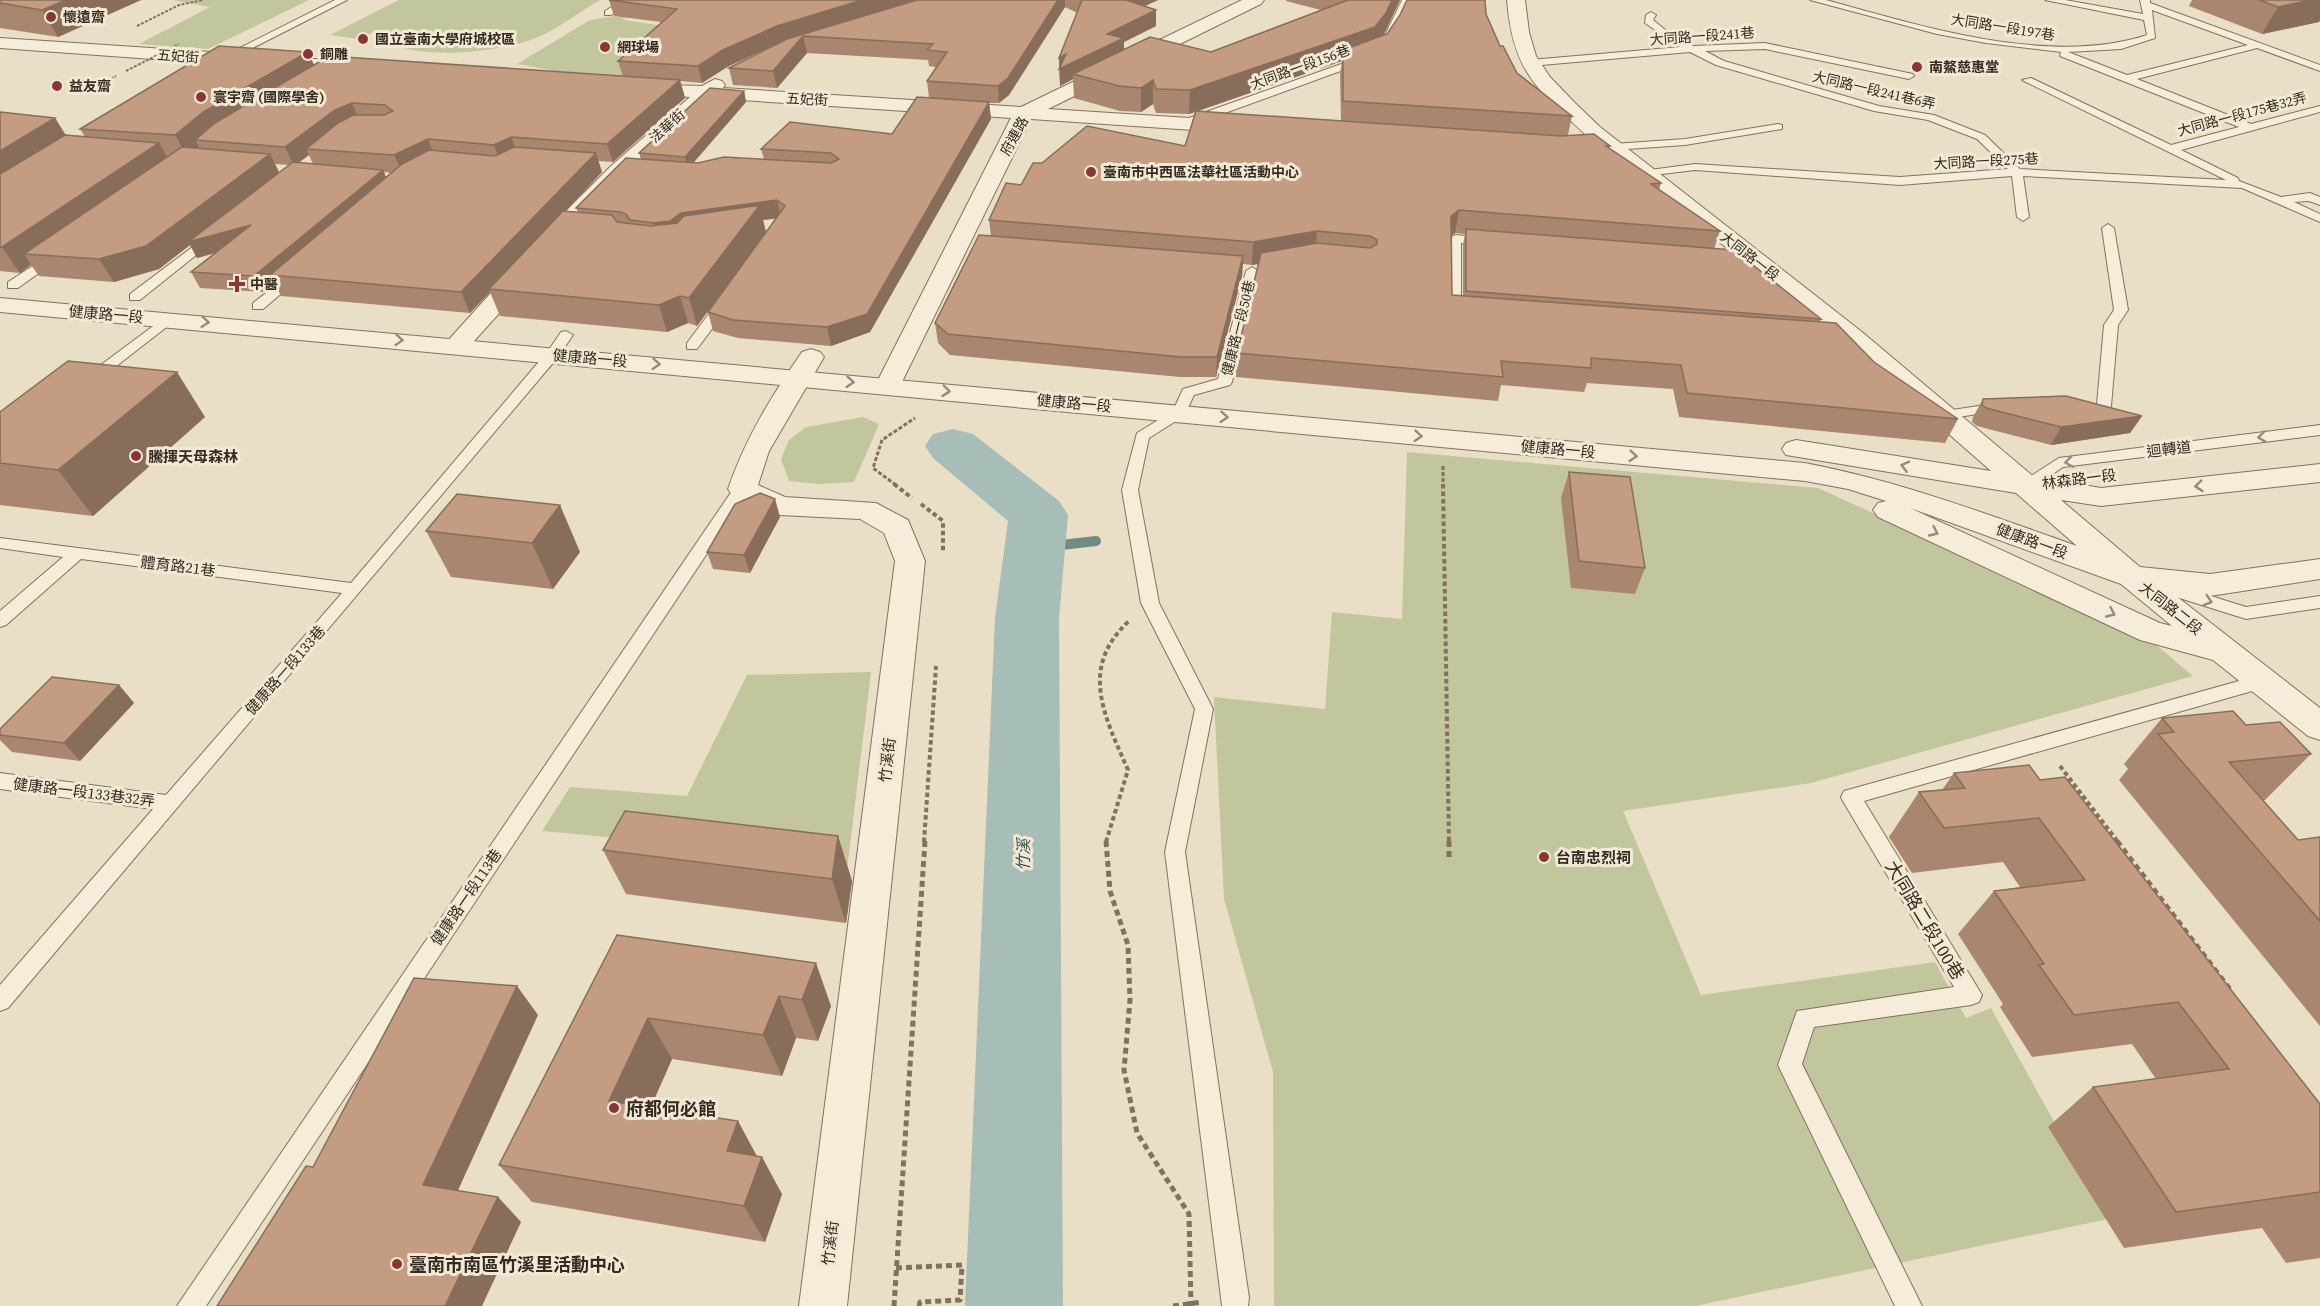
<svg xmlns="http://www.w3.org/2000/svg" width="2320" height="1306" viewBox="0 0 2320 1306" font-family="'Source Serif 4','Noto Sans TC',serif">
	<rect width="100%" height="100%" fill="#e9dfc7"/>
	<path fill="#c2c69c" d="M172,0H309L208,49L139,44L210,7Z
		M399,0H600C579,12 558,29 536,38C496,53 405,64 373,32L358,39L330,35Z
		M614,16L626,18L623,20L692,30L622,75L556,71L517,64L590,20Z
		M863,417L879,424L854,482L819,484L789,481L781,459L789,440L806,427Z
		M1407,452L1818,488L2149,639L2193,676L1811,783L1623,811L1701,995L1935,962L1966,1018L1991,1008L2108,1219L1695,1306H1274L1273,1072L1224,899L1214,697L1325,709L1332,612L1402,619Z
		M871,672L847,870L664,842L542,831L570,787L687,796L747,675Z"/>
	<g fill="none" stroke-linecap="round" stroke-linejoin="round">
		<path stroke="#6f8b84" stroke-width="10" d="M1035,548L1096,541"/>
		<path fill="#a7bdb7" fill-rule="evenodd" d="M953,429L973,434L1059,501L1068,515L1059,618L1063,1306H965L995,618L1008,521L933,458L925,446L933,434Z"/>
		<defs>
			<path id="service" d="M335,0H347L227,61L218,59Z
				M623,0H634L611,15H605V11Z
				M1402,0H1412L1392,41L1384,43L1382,41Z
				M1810,0H1826C1921,26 2050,67 2147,35L2144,20L2045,0H2065L2143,14L2140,0H2150V3L2320,65V71L2257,48L2137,79L2251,124L2320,106V112L2181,150L2238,178L2239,181L2281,197L2310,193L2320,197V205L2309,201L2294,202L2320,214V222L2242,188L2023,176L2029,217L2023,221L2017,217L2012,176L1900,185L1695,170L1646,176L1642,175V171L1695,164L1900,177L2008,169L1977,139L1928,120L1874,111L1716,65L1690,52L1530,66L1525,63L1530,60L1680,47L1645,23L1646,15L1651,12L1656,15L1653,20L1673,36L1693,46L1765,43L1913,74L1914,76L1909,79L1765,49L1705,51L1724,61L1879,106L1934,115L1985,135L2020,169L2226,180L2022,80L2031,78L2171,145L2239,127L2060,56L2061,52L1986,43L1937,34ZM2152,10L2248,45L2127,75L2068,52L2121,49L2155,38Z
				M1364,56L1369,59L1368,61L1214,117L1194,121L1189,118Z
				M1778,124L1782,125V129L1685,145L1613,150L1607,147L1613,144L1685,139Z
				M2108,224L2114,228L2128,310L2118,325L2111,406C2103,415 2085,420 2076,411L2078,408L2097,404L2104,325L2114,310L2102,228Z
				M211,233L215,234V240L140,300H130V294Z
				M1455,235L1489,238L1495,242L1489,246L1461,243V311L1465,314L1458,318L1447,314L1449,239Z
				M53,253L57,254V260L18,288H8V282Z
				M1252,267L1258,271L1232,382L1230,385L1194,395L1184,416L1149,438L1138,490L1159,603L1213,709L1185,852L1249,1298L1248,1306H1222L1165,852L1195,709L1141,603L1122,490L1137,433L1173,411L1183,389L1218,379L1246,271Z
				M296,270L301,271V277L263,309H253V303Z
				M725,298L732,302L697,349H687V343L720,299Z
				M168,315L175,319L173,322L96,382H86L84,379L86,376Z
				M566,331L573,335L558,357L8,1008L0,1011V985L153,809L0,789V773L166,795L342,593L81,559L6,625L0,627V611L63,557L0,548V538L351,583L548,351L561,332Z
				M1999,403L2006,407L2004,410L1945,419L1938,415L1945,411Z
				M2320,425V435L2063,467L2031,489H2019L2017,485L2059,458Z
				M742,484L750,489L206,1306H177L736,485Z
				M2160,580L2246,607L2320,596V608L2246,619L2154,590L2151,586Z
				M2264,674L2270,676L2273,681L2270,686L1864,801L1982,995L1979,1002L1971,1005L1814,1027L1802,1064L1922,1306H1895L1778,1065L1797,1011L1954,987L1844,803L1841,797L1844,791Z"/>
			<path id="minor" d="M1242,0H1264L1261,4L1048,109L1237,121L1244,123L1247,127L1244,131L1237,133L1031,119L897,392L888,394L879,392L875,386L1011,118L711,98L625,174L466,350L457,353L448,350L444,345L552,225L611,166L690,97L639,94L632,92L629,88L632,84L702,86L715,79L722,81L725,85L723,88L1021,107Z
				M0,38L360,62L369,68L360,74L0,48Z
				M811,349L820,352L824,357L769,451L758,485L785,497L876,503L908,520L925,561L847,1306H799L895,561L884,533L860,519L780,515L732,495L728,489C745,439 772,395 802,352Z"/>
			<path id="tertiary" d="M1507,0H1525L1529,32L1536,56L1550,77L1575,103L1600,127L1862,332L2034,477L2101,488L2320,464V482L2101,506L2061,500L2140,567L2210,574L2320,559V579L2210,596L2171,592L2320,708V740L2308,736L2213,660L2140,640L1878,517L1873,510L1878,503L1886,501L1848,489L1805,481L0,312V298L1805,463C1899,481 1987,514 2077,546L2016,493L1786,455L1782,449L1786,443L1796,440L1991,471L1844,342L1586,135C1536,88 1513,72 1507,0ZM1910,508L2121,584L2172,626L2160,623Z"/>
		</defs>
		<use href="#service" stroke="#83715e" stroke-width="2"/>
		<use href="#minor" stroke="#83715e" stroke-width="2"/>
		<use href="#tertiary" stroke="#83715e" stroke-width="2"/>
		<path stroke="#83715e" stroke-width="2" stroke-dasharray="3 1.5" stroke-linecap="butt" d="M137,26L179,5L203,0
			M95,87L116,76"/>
		<path stroke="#83715e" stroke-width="3" stroke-dasharray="4 2" stroke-linecap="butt" d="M1443,466V485
			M896,485L873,468L882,440L915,418"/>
		<path stroke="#83715e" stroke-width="4" stroke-dasharray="4.5 3" stroke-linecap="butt" d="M894,484L912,498
			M1443,484L1449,842
			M921,504L943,521V551
			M2060,766L2118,842
			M924,842L936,666
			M1106,842L1128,770C1105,717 1078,668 1129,621"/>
		<path stroke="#83715e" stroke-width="5" stroke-dasharray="6 4" stroke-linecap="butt" d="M1106,841L1110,891L1128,945L1130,1000L1124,1070L1137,1133L1189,1214L1191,1306
			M1449,841V861
			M2117,841L2232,992
			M896,1268L962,1265L960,1300L920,1302L919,1306
			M894,1306L925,841
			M1173,1306L1202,1302"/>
		<use href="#service" fill="#f5ecd9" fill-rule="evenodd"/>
		<use href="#minor" fill="#f5ecd9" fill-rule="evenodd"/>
		<use href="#tertiary" fill="#f5ecd9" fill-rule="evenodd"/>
		<path stroke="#83715e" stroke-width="2" stroke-dasharray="3 1.5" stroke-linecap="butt" d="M126,71L179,44"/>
	</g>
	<path fill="#a8866f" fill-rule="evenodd" d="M0,0H141L58,37L0,28Z
		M609,0H915L865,16L917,0H1158L1145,6L1156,26L1124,42V50L1211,52L1321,10L1286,1V0H1400L1383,35L1486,14L1500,46L1517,73L1572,116L1568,135L1610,146L1609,148L1661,183L1659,190L1720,231L1714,249L1821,319L1820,322L1874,362L1958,419L1945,443L1679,417L1673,389L1587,383L1584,392L1501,385L1498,401L1236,377L1237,353L1259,264L1252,265L1243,264L1242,276L1216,377H1180L950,355L938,343L935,323L991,236L989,220L1021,185L1042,163L1185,146L1195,112L1189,114L1156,113L1153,104L1141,112L1120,111L1074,98L1073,79L1060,86L1059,58L1077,13L1065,7L1009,95L999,103H989L991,119L870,332L831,346L738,338L713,331L708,312L776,218L763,220L766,232L697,326L688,323L667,332L500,316L490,292L470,313L281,296L274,282L263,292L200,288L191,272L215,253L197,258L190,245L159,269L114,282L39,276L31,265L20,273L0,271V112L55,118L66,135L85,137L80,129L308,52L314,65L623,76L618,61L661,22L614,16ZM777,44L729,68L733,85L777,88L807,53L928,60L929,66L936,67L927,81L929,98L892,134L761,149L764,159L693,163L746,102L744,91L639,153L641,159L576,208L578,212L566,211L602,172L598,161L613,162L685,98L680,81L702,83L727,67ZM1342,61L1340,74L1341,121L1198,111ZM309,155L313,164L298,163ZM275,164L289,165L279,173ZM384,172L391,173L386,177ZM1455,233L1465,234L1463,245V296L1452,295L1451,236Z
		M2192,0H2320V20L2319,22L2262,34L2189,6Z
		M1983,399L2142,416L2130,433L2051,445L1977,426L1972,422L1973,417Z
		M0,412L205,417L93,516L0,505Z
		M1569,472L1645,568L1635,594L1571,588L1561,498Z
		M457,494L580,552L553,589L451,577L426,531Z
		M780,517L750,573L713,569L707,552Z
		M119,685L134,703L80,761L12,752L0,740V729Z
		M2162,718L2246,725L2311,754L2265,800H2262L2298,840L2320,837V1026L2119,780L2128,769L2124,764Z
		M1954,773L2040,780L2320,1104V1258L2286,1263L2262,1228L2124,1248L2048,1127L2093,1087L2156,1079L2132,1044L2032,1057L2000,1007L2003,1004L1958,934L1994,891L2020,887L2003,862L1912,873L1889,837L1919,792L1942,790Z
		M838,836L852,881L846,923L626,894L603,850Z
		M617,935L831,1006L818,1041L796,1038L782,1076L672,1059L650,1108L738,1121L756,1156L782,1194L765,1242L532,1202L499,1165Z"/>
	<path fill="#886d5a" d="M66,0H141L58,37L42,10Z
		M862,0H915L781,42L727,67L702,83L698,66L723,50L777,26Z
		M1058,0H1065V7L1009,95L999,103L998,86Z
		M1125,0H1158L1125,15Z
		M1392,0H1400L1383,36L1343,50L1342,61L1189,114L1190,90Z
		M2311,0H2320V20L2319,22L2262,34L2278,7Z
		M1156,10V26L1124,42V54L1073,74V79L1060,86L1059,58Z
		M803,36L807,53L777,88L773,71Z
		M308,52L317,72L195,140L199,146L187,157L175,135L203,112Z
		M680,80L685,98L613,162L607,144Z
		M1153,80V104L1141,112V88Z
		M744,91L746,102L688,169L685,157Z
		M989,102L991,119L870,332L831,346L827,327Z
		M352,103L360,121L306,149L309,155L294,166L285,147L335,110Z
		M55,118L69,142L0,184V151Z
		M511,137L518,155L501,164L494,145Z
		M428,139L435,158L403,174L394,155Z
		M159,143L173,167L24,254L31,265L20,273L2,247Z
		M596,153L602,172L493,289H489L490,292L470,313L461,292Z
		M270,154L281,176L259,241L197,258L190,245L159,269L114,282L99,259Z
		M383,170L389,185L270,275L274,282L263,292L254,276Z
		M777,200L781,218L763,220L766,232L697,326L689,298L659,241L654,223L681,213Z
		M1459,210L1455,233L1447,239L1451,216Z
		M1317,231L1315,254L1252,265L1253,242Z
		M1243,256L1242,276L1216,377L1217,357Z
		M680,296L688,323L667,332L659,305Z
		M177,372L205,417L93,516L58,470Z
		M2142,416L2130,433L2051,445L2061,427Z
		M775,499L780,517L750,573L744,555Z
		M560,505L580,552L553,589L532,543Z
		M119,685L134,703L80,761L64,743Z
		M838,836L852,881L846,923L832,879Z
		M816,963L831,1006L818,1041L802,1000Z
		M517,986L538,1015L449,1210L423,1185Z
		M779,996L796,1038L782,1076L763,1035Z
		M648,1018L672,1059L636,1141L609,1101Z
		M738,1121L759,1160L727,1151Z
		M762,1157L782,1194L765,1242L744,1206Z
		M498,1197L521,1222L482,1306H445Z"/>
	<path fill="#c39c81" stroke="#886d5a" stroke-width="1.5" d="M0,0H66L42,10L0,3Z
		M609,0H862L777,26L723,50L698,66L618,61L677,9Z
		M917,0H1058L1008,78L998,86L927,81L947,52L927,50L933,44L803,36L773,71L729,68L787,39Z
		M1082,0H1126L1156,10L1107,34L1124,38L1059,69L1066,54L1059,58Z
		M1348,0H1392L1386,13L1375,27L1190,90L1156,89L1153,80L1141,88L1119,86L1073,74L1150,37L1211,52Z
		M1407,0H1485L1486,14L1500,46H1503L1517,73L1572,116L1343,101V50L1387,34L1400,15Z
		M2259,0H2311L2278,7Z
		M219,46L308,52L203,112L175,135L80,129Z
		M329,56L680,80L607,144L511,137L494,145L428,139L394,155L306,149L338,123L353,115H384L393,111L385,105L352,103L335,110L285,147L195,140L215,123Z
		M710,88L744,91L685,157L639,153Z
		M917,97L989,102L867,314L827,327L733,320L708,312L785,206L777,200L681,213L670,221L654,223L630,220L626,214L621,212L576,208L626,158L698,163L724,157L831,163L839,159L831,153L761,149L790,122L892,134Z
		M1196,111L1561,136L1594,134L1610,146H1606L1661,183L1651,184L1720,231L1459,210L1451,216L1452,295L1836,323L1874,362L1958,419L1687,393L1681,365L1591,358V368L1501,361L1503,377L1237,353L1261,253L1317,243L1370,248L1377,244V240L1370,236L1317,231L1253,242L989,220L1006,183L1021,185L1033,163H1042L1087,126L1185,146Z
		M0,112L55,118L0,151Z
		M65,135L159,143L2,247H0V174Z
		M182,147L270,154L146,246L99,259L24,254Z
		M514,147L596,153L461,292L270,275L402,164L429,150L495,156Z
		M293,162L383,170L254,276L191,272L251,225L188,242Z
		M760,205L689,298L680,296L659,305L489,289L563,211L612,215L617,222L651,226L677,223L684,216Z
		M1466,229L1734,250L1821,319L1466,291Z
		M979,235L1243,256L1217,357H1181L948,334L935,323Z
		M68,361L177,372L58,470L0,463V412Z
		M2066,396L2142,416L2061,427L1986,408L1982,405L1983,399Z
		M1569,472L1630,477L1645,568L1579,561Z
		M760,493L775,499L744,555L707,552L735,504Z
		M457,494L560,505L532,543L426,531Z
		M52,677L119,685L64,743L0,735V729Z
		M2233,711L2246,725L2280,722L2311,754L2229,762L2298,840L2320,837V921L2158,734L2174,732L2162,718Z
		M2029,765L2040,780L2065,777L2320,1104V1192L2176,1212L2093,1087L2229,1069L2178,1002L2074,1015L2039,965L2044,964L1994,891L2085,880L2039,818L1944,828L1919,792L1965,788L1954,773Z
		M625,811L838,836L832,879L603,850Z
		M617,935L816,963L802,1000L779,996L763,1035L648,1018L609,1101L738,1121L727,1151L762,1157L744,1206L499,1165Z
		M414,978L517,986L423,1185L498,1197L445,1306H217L306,1166L313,1167Z"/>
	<defs><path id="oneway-chevron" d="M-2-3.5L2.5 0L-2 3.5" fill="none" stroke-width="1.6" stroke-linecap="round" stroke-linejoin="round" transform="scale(1.5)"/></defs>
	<g stroke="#958b7c">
		<use href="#oneway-chevron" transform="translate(205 322) rotate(5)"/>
		<use href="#oneway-chevron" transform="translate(399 340) rotate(5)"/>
		<use href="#oneway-chevron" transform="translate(656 364) rotate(5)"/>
		<use href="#oneway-chevron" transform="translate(850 382) rotate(5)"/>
		<use href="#oneway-chevron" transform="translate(946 391) rotate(6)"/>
		<use href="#oneway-chevron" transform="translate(1224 417) rotate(5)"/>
		<use href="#oneway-chevron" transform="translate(1418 436) rotate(5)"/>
		<use href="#oneway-chevron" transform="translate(2262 437) rotate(173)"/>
		<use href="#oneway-chevron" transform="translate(1633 456) rotate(5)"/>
		<use href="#oneway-chevron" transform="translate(2069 462) rotate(172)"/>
		<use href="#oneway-chevron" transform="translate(1905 466) rotate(-166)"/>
		<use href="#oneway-chevron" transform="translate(2199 486) rotate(174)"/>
		<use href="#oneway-chevron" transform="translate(1934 532) rotate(25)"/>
		<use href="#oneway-chevron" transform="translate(2208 601) rotate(17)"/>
		<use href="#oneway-chevron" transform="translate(2111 613) rotate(25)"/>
	</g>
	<g fill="#8b3536" stroke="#f2e9d5" stroke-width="2">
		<circle cx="51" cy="17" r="6"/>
		<circle cx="363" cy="39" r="6"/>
		<circle cx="605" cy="47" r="6"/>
		<circle cx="308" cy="54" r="6"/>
		<circle cx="1917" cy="67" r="6"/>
		<circle cx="57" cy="86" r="6"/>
		<circle cx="201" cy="97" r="6"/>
		<circle cx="1091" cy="172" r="6"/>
		<path d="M234 275h6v6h6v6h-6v6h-6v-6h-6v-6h6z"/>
		<circle cx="136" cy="456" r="6"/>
		<circle cx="1544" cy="857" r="6"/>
		<circle cx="614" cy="1108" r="6"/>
		<circle cx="397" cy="1264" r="6"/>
	</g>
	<g text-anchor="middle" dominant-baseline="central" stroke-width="6" stroke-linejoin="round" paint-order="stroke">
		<g font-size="14" font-weight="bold" fill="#352a20" stroke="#f2e9d5" text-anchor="start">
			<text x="63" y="17">懷遠齋</text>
			<text x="375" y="39">國立臺南大學府城校區</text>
			<text x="617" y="47">網球場</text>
			<text x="320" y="54">銅雕</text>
			<text x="1929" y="67">南鰲慈惠堂</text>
			<text x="69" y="86">益友齋</text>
			<text x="213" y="97">寰宇齋 (國際學舍)</text>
			<text x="1103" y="172">臺南市中西區法華社區活動中心</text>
			<text x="250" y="284">中醫</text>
		</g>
		<g font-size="14" fill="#352a20" stroke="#f2e9d5">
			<text transform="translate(2003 27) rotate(9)">大同路一段197巷</text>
			<text transform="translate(1702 36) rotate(-4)">大同路一段241巷</text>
			<text transform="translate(178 56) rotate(4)">五妃街</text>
			<text transform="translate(1300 67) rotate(-20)">大同路一段156巷</text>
			<text transform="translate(1874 90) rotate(13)">大同路一段241巷6弄</text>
			<text transform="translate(807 99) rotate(3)">五妃街</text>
			<text transform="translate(2242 114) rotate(-15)">大同路一段175巷32弄</text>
			<text transform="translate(667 126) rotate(-42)">法華街</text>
			<text transform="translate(1014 136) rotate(-61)">府連路</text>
			<text transform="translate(1986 161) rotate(-3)">大同路一段275巷</text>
			<text transform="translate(1750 256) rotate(38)">大同路一段</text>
			<text transform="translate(1238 328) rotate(-76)">健康路一段50巷</text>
		</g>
		<g font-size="15" fill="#352a20" stroke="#f2e9d5">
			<text transform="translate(106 314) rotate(5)">健康路一段</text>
			<text transform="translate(590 358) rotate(5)">健康路一段</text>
			<text transform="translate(1074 403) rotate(5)">健康路一段</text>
			<text transform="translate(1558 449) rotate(5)">健康路一段</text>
			<text transform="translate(2169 449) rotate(-7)">迴轉道</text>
			<text transform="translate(2079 479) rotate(-7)">林森路一段</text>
			<text transform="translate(2032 541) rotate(20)">健康路一段</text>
			<text transform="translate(178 566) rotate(7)">體育路21巷</text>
			<text transform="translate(2171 608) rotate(38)">大同路二段</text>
			<text transform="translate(285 670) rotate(-49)">健康路一段133巷</text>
			<text transform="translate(887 760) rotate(-83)">竹溪街</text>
			<text transform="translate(84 792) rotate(7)">健康路一段133巷32弄</text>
			<text transform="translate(466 897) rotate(-56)">健康路一段113巷</text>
			<text transform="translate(830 1243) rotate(-83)">竹溪街</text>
		</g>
		<g font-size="15" font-weight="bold" fill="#352a20" stroke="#f2e9d5" text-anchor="start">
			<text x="148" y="456">騰揮天母森林</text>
			<text x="1556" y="857">台南忠烈祠</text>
		</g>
		<g font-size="16" font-style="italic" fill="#315350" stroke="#f2e9d5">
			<text transform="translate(1023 855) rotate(-89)">竹溪</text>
		</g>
		<g font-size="18" fill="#352a20" stroke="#f2e9d5">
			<text transform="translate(1925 920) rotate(59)">大同路二段100巷</text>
		</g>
		<g font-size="18" font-weight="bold" fill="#352a20" stroke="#f2e9d5" text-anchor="start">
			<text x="626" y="1108">府都何必館</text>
			<text x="409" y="1264">臺南市南區竹溪里活動中心</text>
		</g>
	</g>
</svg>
